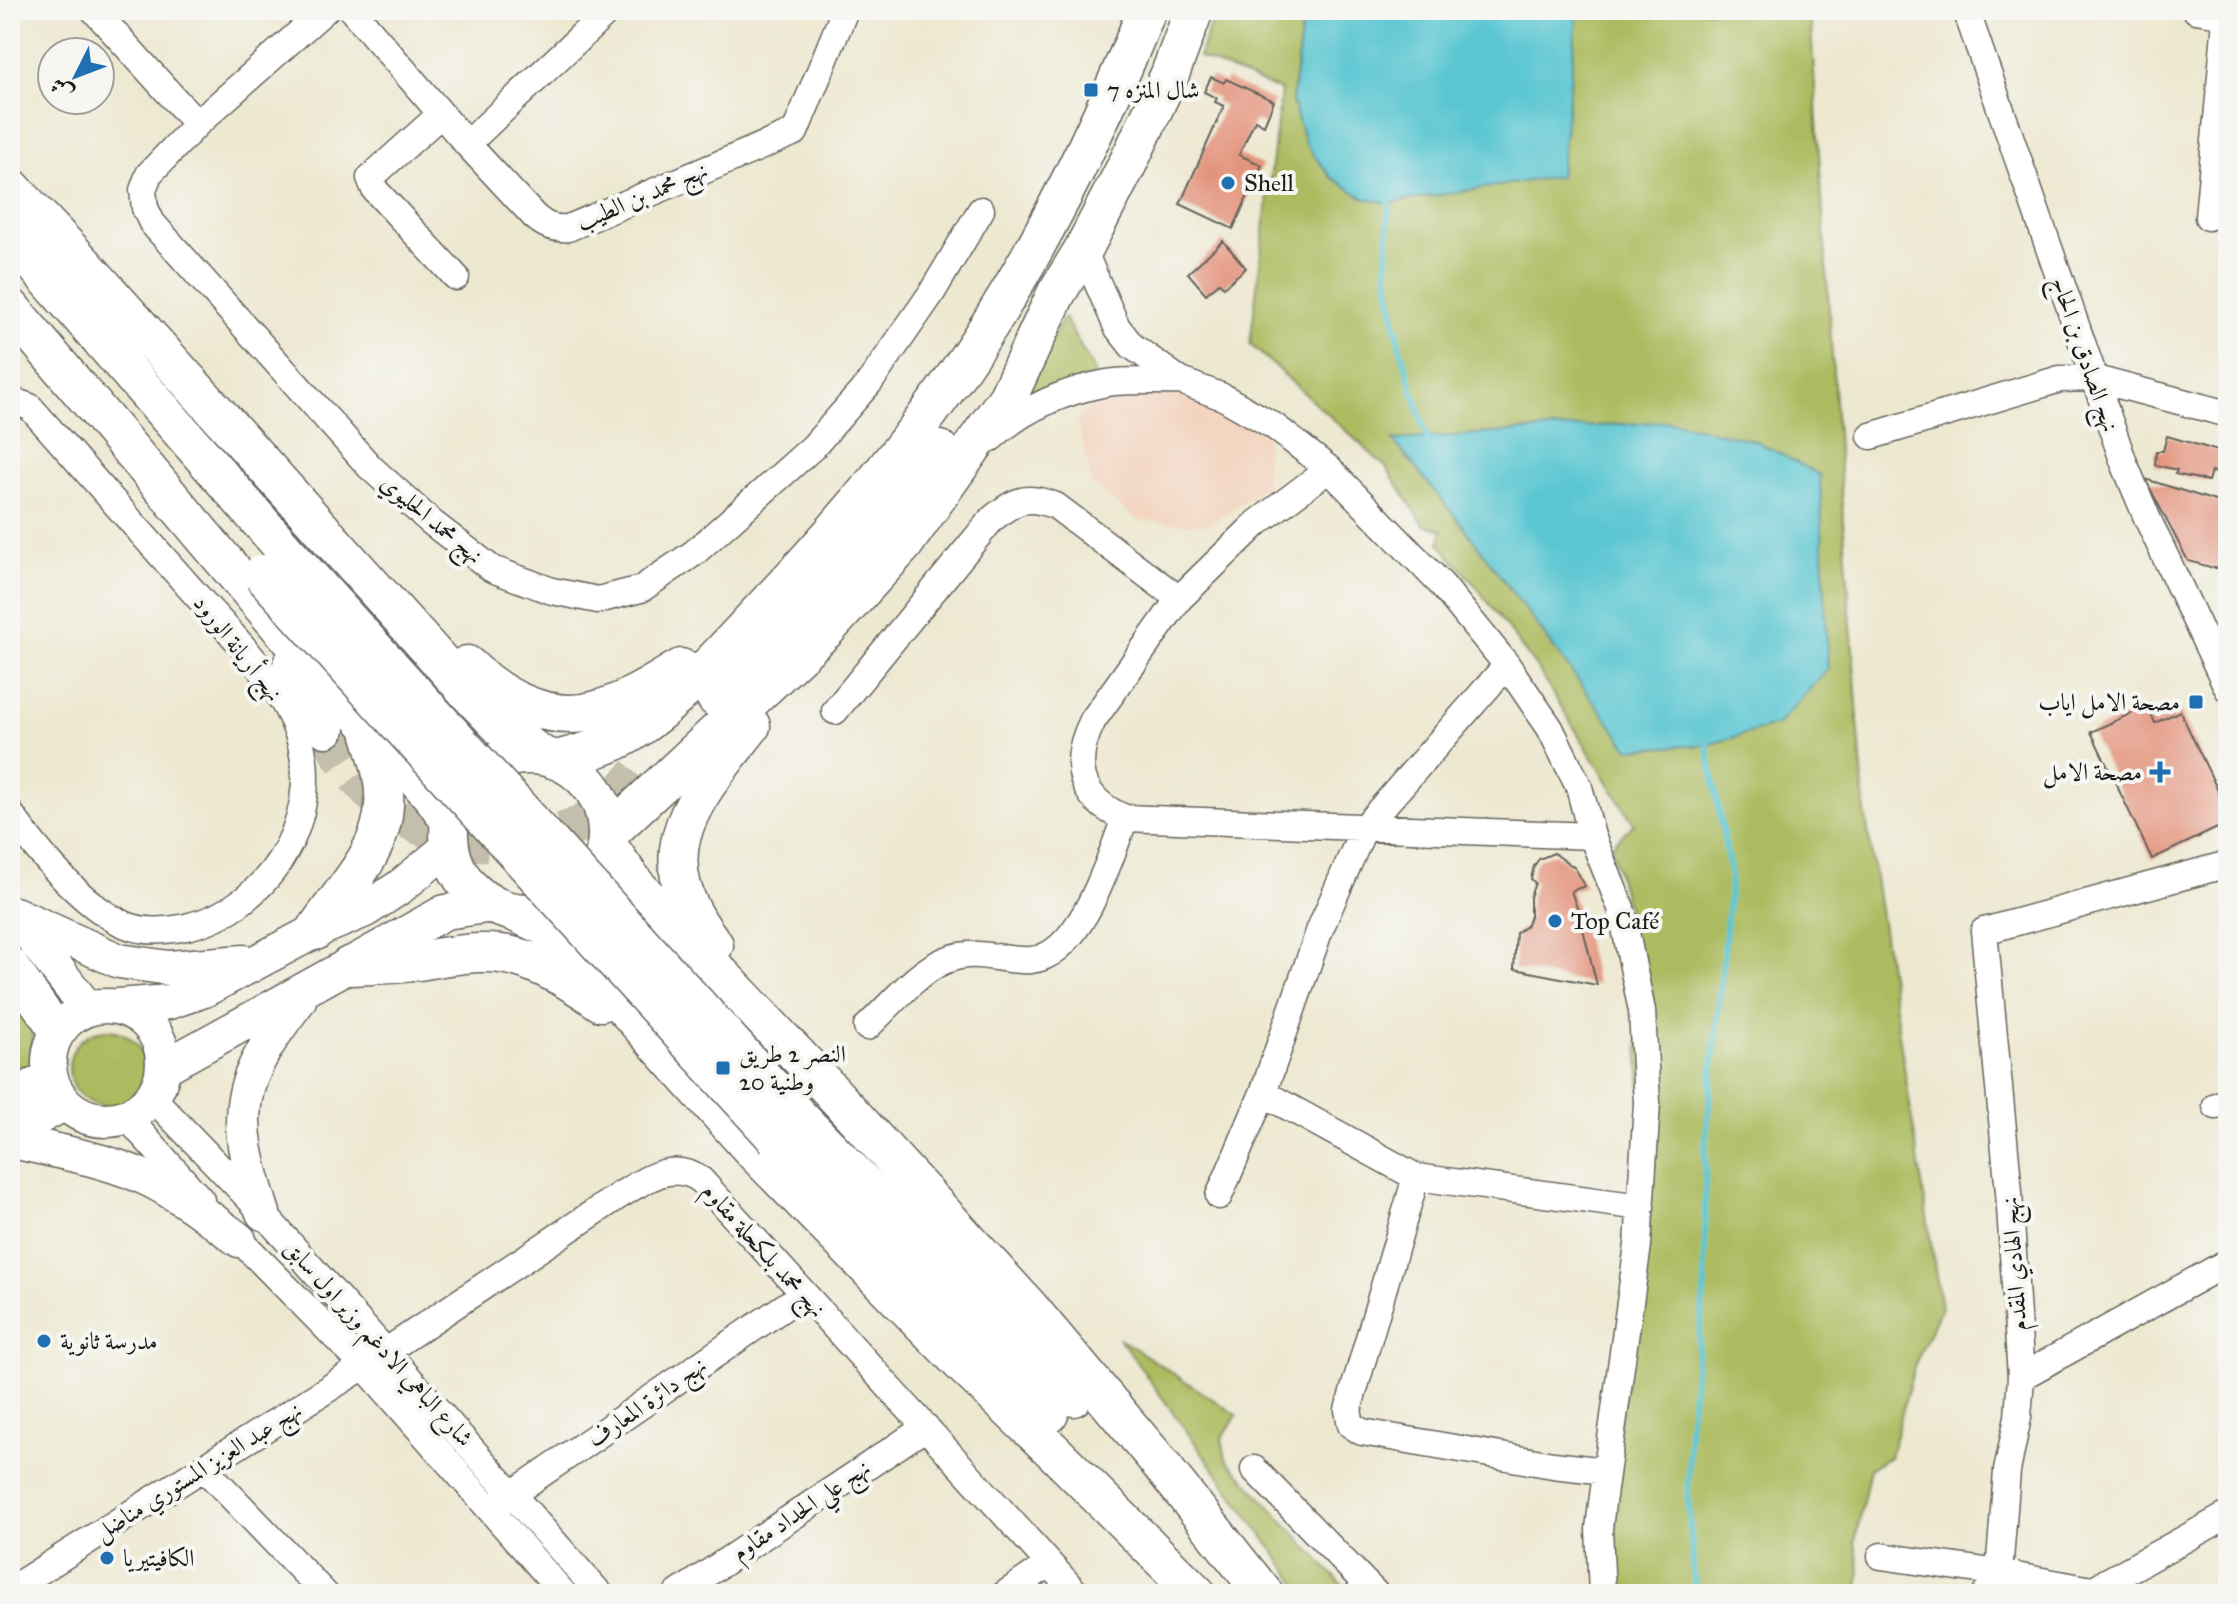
<svg xmlns="http://www.w3.org/2000/svg" width="2238" height="1604" viewBox="0 0 2238 1604" font-family="'IM FELL Great Primer',Amiri,serif">
	<rect width="100%" height="100%" fill="#f6f6f2"/>
	<filter id="ink" filterUnits="userSpaceOnUse"><feTurbulence type="fractalNoise" baseFrequency=".0125" numOctaves="2"/><feDisplacementMap in="SourceGraphic" scale="16" xChannelSelector="R" yChannelSelector="G"/><feConvolveMatrix kernelMatrix="1 2 1 2 8 2 1 2 1" color-interpolation-filters="sRGB"/></filter>
	<filter id="wash" filterUnits="userSpaceOnUse"><feTurbulence type="fractalNoise" baseFrequency=".006" numOctaves="4" result="noise"/><feDisplacementMap in="SourceGraphic" scale="32" xChannelSelector="R" yChannelSelector="G"/><feGaussianBlur stdDeviation="1.8" result="paint"/><feColorMatrix in="noise" values="0 0 0 0 0 0 0 0 0 0 0 0 0 0 0 0 0 1.4 0 .05"/><feComposite in="paint" operator="in"/></filter>
	<g filter="url(#wash)">
		<rect width="100%" height="100%" fill="#ede8d0"/>
		<path fill="#f3d4bf" d="M1157,390L1212,400L1267,436L1265,488L1206,526L1138,520L1093,486L1077,421L1103,392Z"/>
		<path fill="#acbb5e" stroke="#646c3d" stroke-width="2" d="M1215,10H1304L1292,102L1560,176L1577,14L1669,10H1810L1838,449L1865,812L1941,1308L1915,1364L1890,1457L1870,1468L1855,1542L1860,1569L1858,1594H1612L1604,1533L1649,1231L1631,922L1611,846L1634,824L1539,671L1476,586L1439,543L1443,530L1424,525L1386,467L1250,344L1281,91L1199,57Z
			M1064,317L1096,374L1017,404Z
			M10,992L35,1026L30,1048L32,1070L10,1081Z
			M69 1068a38 38 0 1 1 76 0a38 38 0 1 1-76 0Z
			M1119,1338L1237,1415L1222,1438L1226,1459L1351,1594H1305Z"/>
		<path fill="#5ac6d2" stroke="#3b7177" stroke-width="2" d="M1304,10H1578L1560,176L1389,203L1366,199L1331,177L1306,145L1292,102Z
			M1670,421L1756,441L1820,475L1828,669L1777,725L1707,745L1629,749L1460,522L1393,440Z"/>
		<g fill="none" stroke-linecap="round" stroke-linejoin="round">
			<path stroke="#5ac6d2" stroke-width="6" d="M1389,203L1387,272L1399,344L1427,437
				M1695,1594L1688,1497L1689,1428L1705,1285V1149L1731,877L1707,745"/>
		</g>
		<g id="blocks">
			<path fill="#e3937b" d="M1211,77L1224,83L1226,79L1274,101L1264,125L1255,120L1239,155L1262,165L1233,229L1180,204L1224,106L1215,102L1217,98L1204,92Z
				M1223,241L1246,268L1224,287L1219,283L1206,294L1188,273Z
				M2167,436L2222,452L2218,473L2211,471L2208,481L2175,474L2177,470L2155,465L2156,451H2163Z
				M2145,479L2228,505V572L2188,561Z
				M2147,706L2155,723L2180,711L2228,812V823L2152,859L2091,732Z
				M1554,853L1575,868L1585,886L1571,891L1579,913L1597,985L1514,969L1516,933L1526,926L1530,916V897L1535,883L1531,879L1534,866L1539,859Z"/>
		</g>
	</g>
	<g filter="url(#ink)">
		<use href="#blocks" fill-opacity="0" stroke="#65635b" stroke-width="2"/>
		<g fill="none" stroke-linecap="round" stroke-linejoin="round">
			<path stroke="#c3bfac" stroke-width="38" stroke-dasharray="38 19" stroke-linecap="butt" d="M326,728C363,809 440,855 530,840C553,836 579,827 598,813C612,802 624,787 637,774"/>
			<defs>
				<path id="minor" d="M94,10L197,124
					M325,10L197,124L149,174L143,190L145,208L152,223L370,467L431,522L492,569L552,591L598,600L641,589L694,553L813,447L870,382L931,294L981,210
					M352,10L467,144L534,216C545,226 553,229 568,228L795,132L845,10
					M1966,10L2124,463L2148,520L2228,689
					M2196,10L2226,15
					M441,114L370,178L375,190L456,277
					M467,144L609,10
					M2208,217L2227,10
					M1083,250L1117,327L1132,346L1181,381L1223,397L1274,426L1329,469L1441,584L1507,665L1550,728L1579,787L1592,836L1621,908L1642,1011L1647,1103L1638,1245L1602,1503L1599,1529L1602,1594
					M10,400L30,407C86,470 142,533 198,597C232,635 272,674 293,721C331,806 274,908 186,927C165,931 146,933 126,925C81,906 38,852 10,813
					M1871,436L2060,379L2092,378L2228,414
					M991,438C1023,409 1064,391 1107,383C1130,379 1157,382 1181,381
					M1329,469L1257,523L1179,599L1093,720C1071,763 1078,799 1125,818L1592,836
					M835,711L991,520C1015,500 1026,494 1056,506L1179,599
					M867,1027C891,1005 916,972 946,960C978,947 1000,962 1031,960C1081,956 1110,858 1125,818
					M1263,1093L1416,1177L1641,1207
					M152,1097L263,1213L600,1594
					M2216,1106L2228,1101
					M126,1116L201,1200
					M1416,1177L1348,1410L1351,1425L1362,1432L1553,1465L1606,1471
					M1219,1196L1263,1093L1320,929L1364,828L1507,665
					M228,1228L364,1366L564,1594
					M2021,1377L2228,1262
					M204,1468L325,1594
					M1254,1469L1376,1594
					M499,1503L803,1294
					M1881,1556L1999,1573L2092,1590L2228,1515
					M10,1590L364,1366L620,1195C647,1179 672,1160 701,1180L1077,1594
					M677,1594L926,1427
					M1005,1594L1049,1564
					M1986,1594L1999,1573L2007,1471L2018,1417L2021,1377L2009,1192L1984,931L2228,864"/>
				<path id="major" d="M15,914L119,961L169,968L244,962
					M16,916L87,1008
					M10,964L57,1031
					M49 1063a57 57 0 1 1 114 0a57 57 0 1 1-114 0Z
					M118,1006L169,1002L204,990L315,931L365,910L400,887L450,846
					M163,1068L445,912L493,905
					M10,1097L50,1078
					M10,1133L65,1103
					M10,1140C57,1152 108,1159 152,1181C183,1197 211,1219 239,1240
					M263,1213C230,1113 235,1083 299,1000"/>
				<path id="highway" d="M10,186L78,258L473,698L502,728L543,756
					M10,236L284,549
					M10,307L280,627L433,797L450,821
					M292,665L326,728
					M467,665C501,698 549,724 597,710C627,702 655,683 681,668
					M716,698L846,567L940,450
					M449 834a79 79 0 1 1 158 0a79 79 0 1 1-158 0Z
					M557,760C582,753 608,747 631,733C683,698 725,649 767,604C849,518 926,425 990,324C1052,225 1103,119 1147,10
					M608,834L827,629L904,544L1008,397L1056,294L1083,250L1128,163L1170,74L1194,10
					M607,844L634,883L820,1079L1028,1306L1154,1456L1264,1594
					M516,913L542,925L563,939L755,1153L964,1366L1052,1450L1197,1594
					M315,931C340,893 382,854 384,805C386,780 377,755 370,731
					M714,945C642,854 692,802 751,726
					M349,966C367,965 386,965 404,963C444,958 486,945 526,960C553,970 578,985 601,1002
					M797,1115L1073,1397
					M792,1154L954,1312L1049,1414"/>
			</defs>
			<use href="#minor" stroke="#65635b" stroke-width="29"/>
			<use href="#major" stroke="#65635b" stroke-width="37"/>
			<use href="#highway" stroke="#65635b" stroke-width="41"/>
			<use href="#minor" stroke="#fff" stroke-width="26"/>
			<use href="#major" stroke="#fff" stroke-width="34"/>
			<use href="#highway" stroke="#fff" stroke-width="38"/>
			<defs>
				<path id="highway-bridge" d="M284,549L797,1115
					M262,574L776,1138"/>
			</defs>
			<use href="#highway-bridge" stroke="#65635b" stroke-width="41" stroke-linecap="butt"/>
			<use href="#highway-bridge" stroke="#fff" stroke-width="38"/>
		</g>
	</g>
	<g fill="#1f6fb2" stroke="#f6f6f2" stroke-width="3">
		<rect x="1083" y="82" width="16" height="16" rx="4"/>
		<circle cx="1228" cy="183" r="8"/>
		<rect x="2188" y="694" width="16" height="16" rx="4"/>
		<path d="M2156 760h8v8h8v8h-8v8h-8v-8h-8v-8h8z"/>
		<circle cx="1555" cy="921" r="8"/>
		<rect x="715" y="1060" width="16" height="16" rx="4"/>
		<circle cx="44" cy="1341" r="8"/>
		<circle cx="107" cy="1558" r="8"/>
	</g>
	<g text-anchor="middle" dominant-baseline="central" stroke-width="8" stroke-linejoin="round" paint-order="stroke">
		<g font-size="24" fill="#1c1c1c" stroke="#f6f6f2" text-anchor="start">
			<text x="1107" y="90">شال المنزه 7</text>
			<text x="1244" y="183">Shell</text>
			<text x="2180" y="702" text-anchor="end">مصحة الامل اياب</text>
			<text x="2142" y="772" text-anchor="end">مصحة الامل</text>
			<text x="1571" y="921">Top Café</text>
			<text x="739" y="1054">النصر 2 طريق<tspan x="739" dy="28">وطنية 20</tspan></text>
			<text x="60" y="1341">مدرسة ثانوية</text>
			<text x="123" y="1558">الكافيتيريا</text>
		</g>
		<g font-size="24" fill="#1c1c1c" stroke="#f6f6f2">
			<text transform="translate(642 196) rotate(-23)">نهج محمد بن الطيب</text>
			<text transform="translate(2085 354) rotate(71)">نهج الصادق بن الحاج</text>
			<text transform="translate(432 519) rotate(40)">نهج محمد الحليوي</text>
			<text transform="translate(238 648) rotate(52)">نهج أريانة الورود</text>
			<text transform="translate(764 1250) rotate(48)">نهج محمد بلكحلة مقاوم</text>
			<text transform="translate(2014 1264) rotate(-94)">نهج الهادي المقدم</text>
			<text transform="translate(379 1343) rotate(48)">شارع الباهي الادغم وزير اول سابق</text>
			<text transform="translate(647 1402) rotate(-35)">نهج دائرة المعارف</text>
			<text transform="translate(198 1471) rotate(-32)">نهج عبد العزيز المستوري مناضل</text>
			<text transform="translate(801 1510) rotate(-34)">نهج علي الحداد مقاوم</text>
		</g>
	</g>
	<rect width="2238" height="1604" fill="none" stroke="#f6f6f2" stroke-width="40"/>
	<g transform="translate(76 76) rotate(228)"><circle r="38" fill="#f6f6f2" stroke="#9f9f9c" stroke-width="2"/>
	<path d="M0-6L14 30L0 20L-14 30Z" fill="#1f6fb2"/>
	<text y="-12" font-size="22" font-weight="bold" text-anchor="middle" fill="#1c1c1c">ش</text>
	</g>
</svg>
